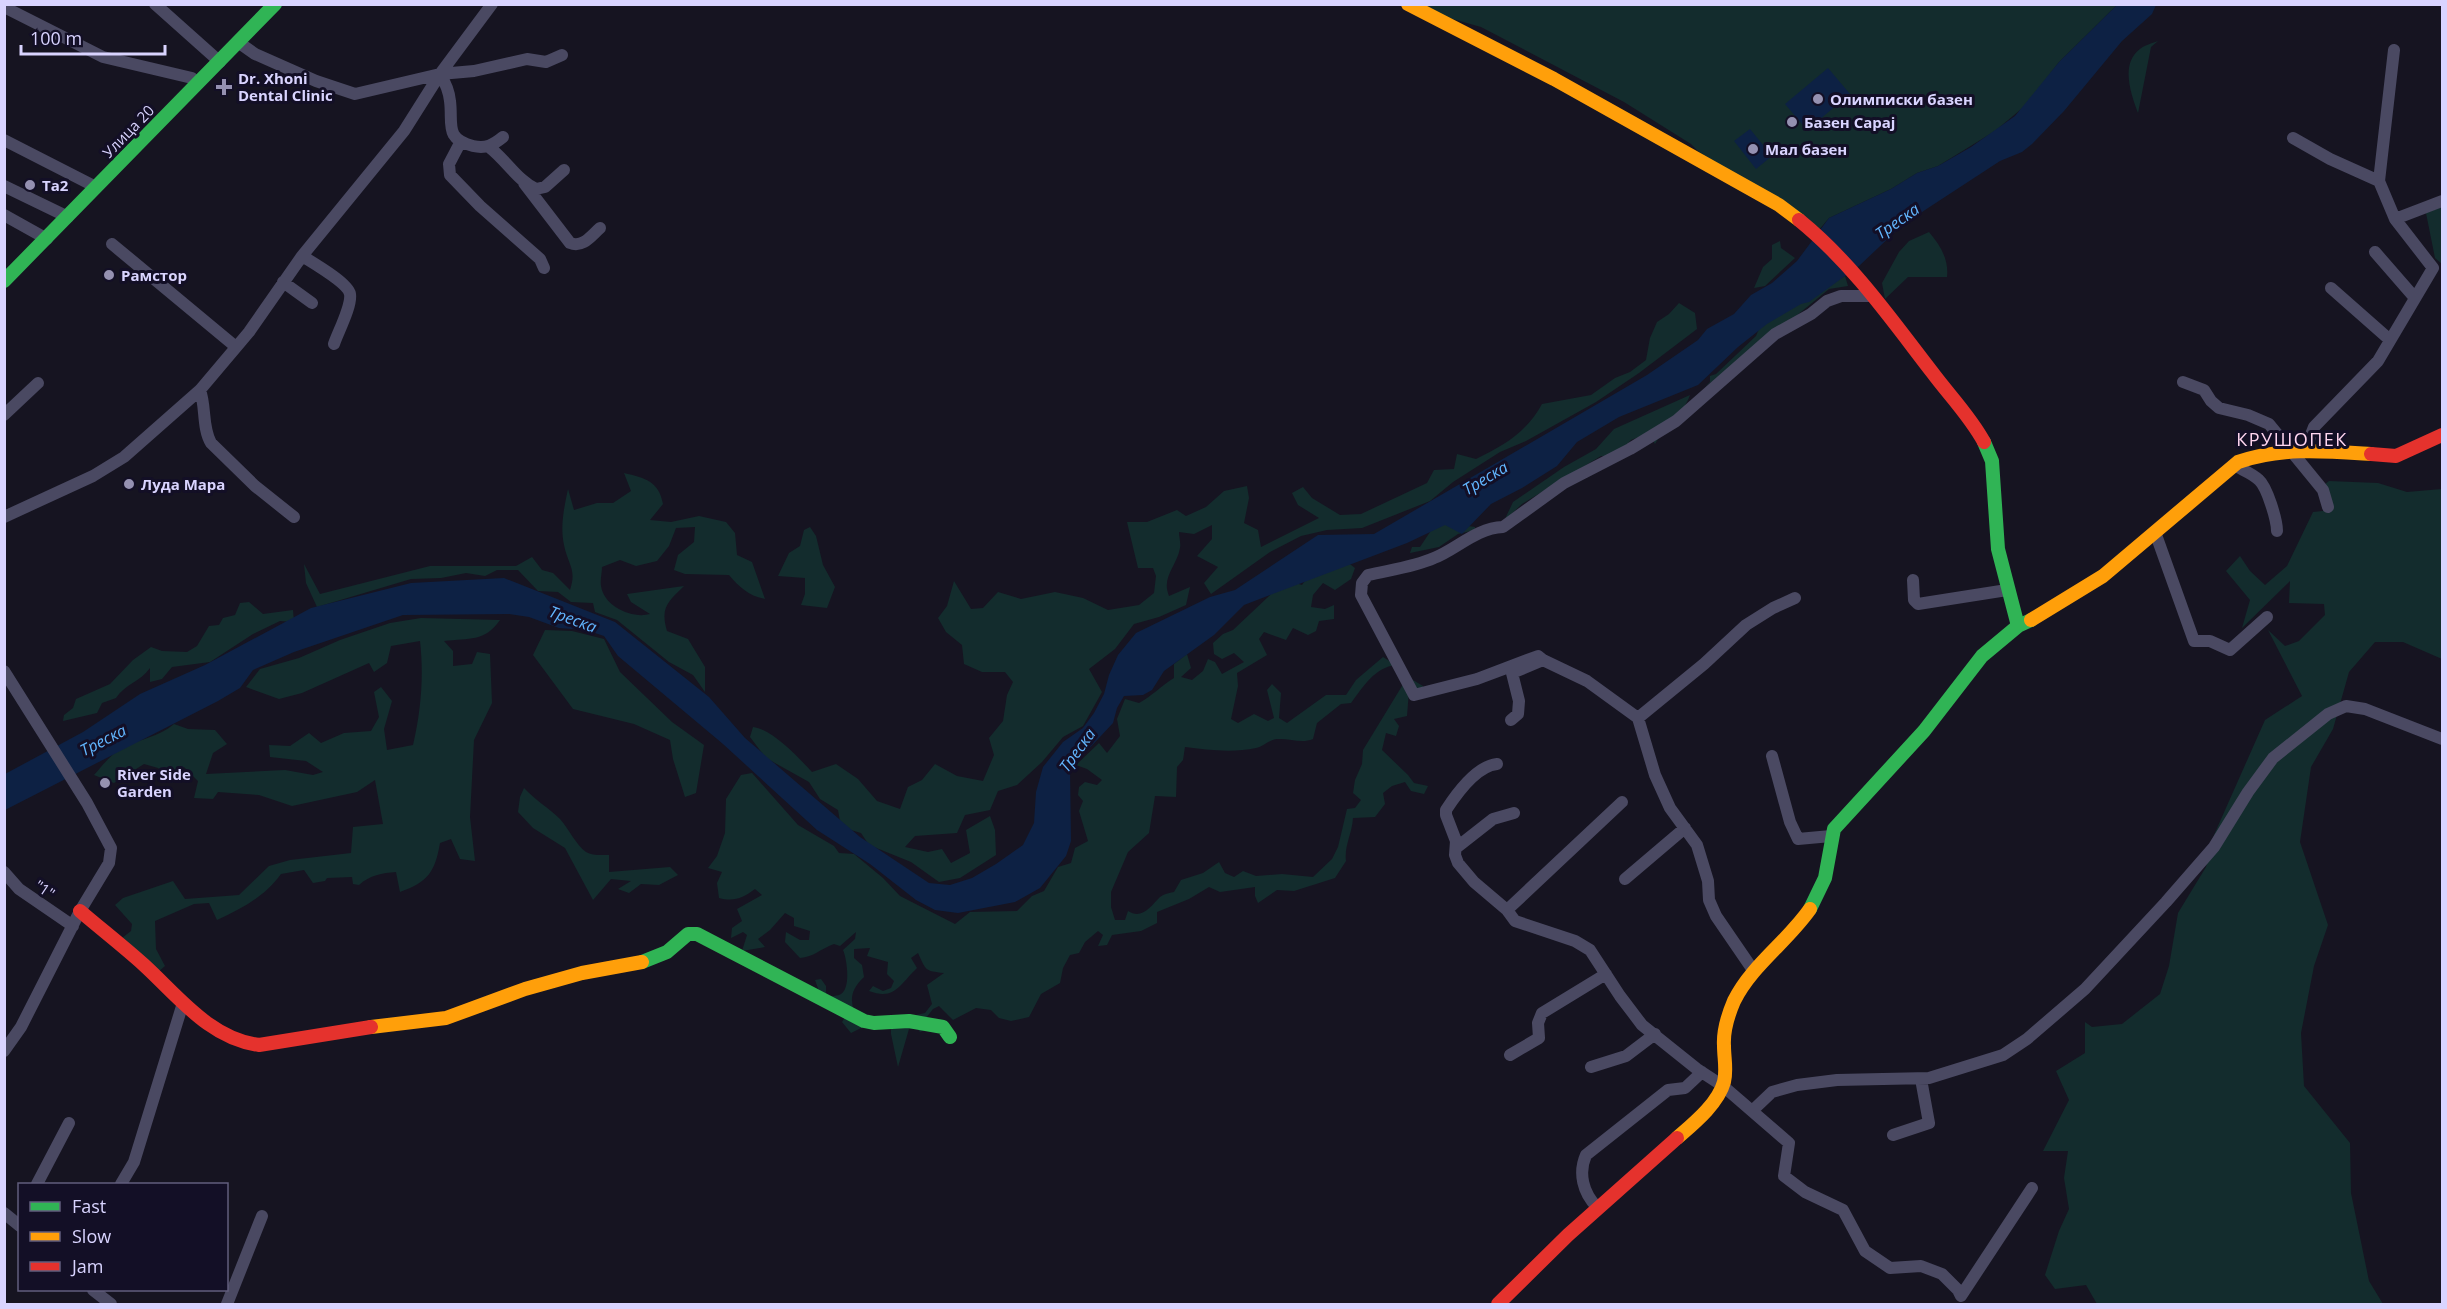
<svg xmlns="http://www.w3.org/2000/svg" width="2447" height="1309" viewBox="0 0 2447 1309" font-family="'Open Sans',sans-serif">
	<rect width="100%" height="100%" fill="#161421"/>
	<path fill="#132c2d" d="M1415,5H2117L2059,62L2026,105L1995,131L1938,166L1917,173L1891,189L1829,218L1818,231L1698,151L1691,144L1624,102L1481,27L1435,14Z
		M2158,41L2151,47L2138,113C2131,94 2120,64 2140,49C2145,45 2153,43 2158,41Z
		M2442,207V264L2435,258L2426,213Z
		M1929,232C1940,245 1949,259 1947,277H1908L1885,299L1882,283L1899,252L1909,241Z
		M1780,241L1781,248L1795,258L1765,286L1754,288L1763,267L1772,259V245Z
		M1845,276L1848,286L1829,289L1790,321L1764,337L1722,375L1704,387L1710,382V376L1716,374L1756,336L1762,322Z
		M1679,303L1695,313L1697,329L1639,373L1596,402L1526,441L1500,452L1453,482L1430,501L1362,528L1327,530L1301,536L1270,552L1211,594L1204,583L1218,567L1197,556L1212,539V525L1194,534L1179,532C1179,537 1181,543 1180,548C1177,566 1161,577 1169,596L1190,587L1186,605L1159,617L1134,624L1115,649L1089,669L1102,692L1083,726L1063,737L1042,762L1017,785L998,791L990,810L965,815L957,833L915,836L905,847L928,852L942,849L951,863L970,853L966,830L990,816L995,830L996,855L960,878L939,882L911,862L869,845L861,833L841,827L838,810L820,799L809,782L766,758L750,737L753,727C772,729 799,758 812,772L836,764L858,779L877,801L900,809L908,787L922,780L935,764L957,776L983,781L994,755L989,738L1003,721L1007,695L1013,682L1005,672H982L964,664L962,645L946,632L938,618L947,606L954,581L971,609L983,608L998,592L1021,599L1055,592L1083,598L1108,610L1139,605L1154,593L1156,576L1153,568H1138L1127,522H1147L1177,510L1186,516L1206,507L1224,491L1247,486L1249,498L1244,523L1258,530L1261,547L1319,518L1298,505L1292,493L1303,487L1312,498L1340,515L1361,514L1427,483L1434,470L1454,469L1457,454L1476,459C1503,446 1527,432 1542,404L1591,395L1615,378L1630,372L1646,360L1650,338L1657,322L1669,314Z
		M1690,395C1683,415 1665,426 1655,444L1649,433L1631,440L1616,456H1601L1522,504L1504,521L1513,502L1564,467L1596,449L1614,429Z
		M624,473C645,478 659,481 663,504L650,520L671,522L699,516L726,522L735,533L737,555L752,562L765,599C749,596 739,587 729,575L685,574L674,570L678,555L694,542L695,527L676,528L669,546L657,561L636,566L620,560L602,567C602,573 600,580 601,586C604,607 633,619 650,614L631,602L627,594L684,586C668,602 660,607 667,631L688,639L705,667V692L693,675L669,662L617,620L595,612L593,603L571,602L558,592L538,591L518,570H497L485,576L466,573L441,578L411,579L317,607L306,583L304,564L320,594L430,566H516L532,557L542,570L553,573L570,590C577,569 568,565 564,545C560,526 564,508 568,489L574,510L597,503H613L631,491Z
		M2329,481L2378,483L2407,492L2442,489V659L2403,642H2375L2349,672L2333,729L2311,767L2300,842L2328,925L2314,966L2301,1033L2304,1086L2350,1143L2351,1193L2369,1281L2383,1304H2097L2086,1285L2055,1289L2045,1275L2059,1231L2069,1209L2064,1178L2068,1151H2043L2069,1100L2056,1071L2085,1053V1022L2092,1027L2122,1024L2160,994L2169,966L2178,913L2206,867L2214,835L2265,720L2302,696L2268,630L2285,646L2299,641L2325,615L2324,604L2289,603L2290,581L2242,628L2250,600L2226,571L2240,556L2250,571L2265,585L2287,566L2313,512L2332,510L2324,485Z
		M1442,522L1475,527V530L1458,534L1439,547L1410,553L1412,547H1420L1430,532Z
		M810,527L816,536L823,565L835,587L827,608L801,605L805,594V578L778,576L789,553L800,546L804,530Z
		M1342,558L1355,568L1351,579L1335,590L1323,583L1313,595L1311,607L1325,609L1334,605V619L1319,621L1316,631L1308,635L1293,628L1286,640L1264,632L1259,639L1267,655L1237,673L1238,686L1231,719L1238,723L1254,714L1268,721L1274,718L1267,690L1272,684L1281,693L1279,718L1287,723L1326,695H1346L1356,680L1383,657L1396,665C1375,667 1363,687 1351,703L1341,704L1317,723L1313,739C1301,744 1290,738 1277,739C1268,740 1263,747 1256,748C1233,753 1207,750 1185,747L1183,760L1177,767L1176,797L1155,796L1149,833L1128,852L1111,892V907L1115,920H1125L1128,911C1142,920 1151,906 1160,897C1164,894 1169,893 1174,892L1181,880L1203,873L1219,862L1225,873L1234,877L1243,871L1256,876L1282,874L1313,877L1332,859L1338,847L1347,809L1355,808L1361,800L1353,793L1355,780L1362,764L1363,750L1402,686L1413,680L1423,686L1425,695L1409,691L1407,716L1394,719L1399,726L1396,736L1386,733L1382,750L1408,775L1414,783L1428,786L1424,794L1411,791L1405,782L1392,786L1383,793L1385,804L1375,817L1353,818C1352,834 1344,846 1346,861L1335,878L1294,891L1277,890L1258,903L1255,896V887L1220,892L1209,887L1189,899L1157,912V923L1141,931L1112,935L1107,945L1098,946L1103,935L1098,931L1085,942L1079,953L1070,955L1063,968L1060,983L1041,994L1029,1017L1011,1021L999,1018L991,1010L976,1008L953,1020L939,1006L933,1009L926,1018L932,1027L920,1032L917,1028L909,1029L898,1067L891,1034V1021L925,1013L932,1004L927,985L944,973C924,971 926,970 918,953L911,958L917,968C900,984 895,1001 869,991L873,986L883,991L891,988L894,981L887,974L888,962L867,956L870,948L854,949V958L862,965L864,977C845,995 852,1007 861,1028L851,1033L842,1022L847,1014L820,994L815,980L821,979L826,986V997C831,996 838,996 841,994C851,988 847,959 843,950L855,939L856,932L840,946L834,944C820,949 814,957 800,958L785,942L786,932L800,940H809L810,931L794,926V918L785,913L770,930L758,939L765,947L742,951L747,935L743,932L731,938L732,928L742,921L737,909L762,895L755,889C743,898 734,902 719,898L717,883L722,872L708,868L717,856L725,833L726,799L741,775L752,773L798,825L834,846L839,853L854,854L883,878L900,896L955,924L970,912L1017,911L1032,896L1044,891L1058,867L1071,863L1075,848L1088,841L1079,811L1083,801L1078,795L1079,787L1085,782L1097,785L1102,780L1087,769L1076,765L1099,743L1107,753L1120,736L1117,719L1125,699L1139,703C1152,696 1161,686 1174,678V664L1187,654L1191,668L1181,677L1192,680L1203,671L1208,659L1215,662L1222,674L1244,662L1234,653L1222,659L1214,654L1213,643L1223,634L1233,630L1286,580L1302,585L1314,568Z
		M249,602L263,614L293,610L294,622L280,621L253,634L210,662L172,667L162,679L150,682V668C140,682 125,684 116,698L102,703L97,713L63,721L64,715L73,708L76,699L110,684L133,660L151,647L162,651L187,652L197,646L209,626L219,625L223,618L235,615L240,603Z
		M421,618L500,620C485,642 469,638 444,641L453,651V666L472,664L477,652L490,654L492,703L474,740L470,817L475,861L460,859L451,839L440,843C435,872 428,882 400,892L396,872C382,873 370,875 359,885L353,884L352,877L327,878L325,881L313,883L304,870L281,874C264,897 243,908 217,920L209,903L194,904L155,921L156,949L165,966L158,972L122,938L131,931L132,924L115,905L123,898L173,881L185,899L239,895L269,866L290,860L351,853L353,827L383,824L375,780L357,792L292,806L259,795L218,792L213,799L194,798L198,781L184,767L172,783L158,768L144,764L114,783L94,775C102,766 111,754 122,748C139,739 159,737 174,724L188,729L215,730L227,744L213,753L206,774L285,770L313,775L323,772L306,761L270,757L269,745L290,746L309,733L321,743L344,733L371,731L379,717L374,692L381,687L392,701L384,729L387,750L413,745C421,711 424,676 420,641L391,646L387,663L374,672L369,663L302,693L279,699L246,687L260,669L299,658L340,640L390,623Z
		M545,630L572,631L604,639L620,672L672,722L704,745L696,793L685,797L673,759L670,740L634,724L573,709L533,655Z
		M524,788C535,800 549,808 560,819C569,829 576,845 586,852C592,856 602,855 609,855V872L670,867L678,875L659,885L641,884L629,893L618,889L631,881L611,879L593,900L565,848L533,828L518,812L520,797Z"/>
	<path fill="#0d2144" d="M2117,5H2156L2152,14L2122,41L2064,111L2032,144L2022,152L2000,161L1925,210L1896,231L1859,266L1809,302L1801,304L1767,324L1738,347L1698,385L1619,417L1577,442L1557,466L1522,488L1491,504L1462,534L1445,525L1407,543L1244,605L1214,635L1164,671L1152,690L1143,695L1124,696L1117,708L1113,723L1070,769L1071,841L1066,856L1040,888L1015,902L958,913L935,910L916,900L870,864L817,830L723,744L618,656L604,636L586,630L559,628L529,617L509,614L403,615L294,652L253,670L240,688L218,701L5,810V774L83,732L140,694L205,665L311,608L411,583L504,578L615,622L709,697L745,738L860,837L929,883L950,885L972,878L996,864L1023,845L1034,823L1036,792L1043,767L1063,742L1083,728L1094,713L1104,694L1109,675L1118,655L1136,633L1210,597L1235,590L1318,535L1374,534L1647,375L1698,340L1707,329L1734,314L1751,295L1772,283L1797,261L1829,218L1891,189L1917,173L1938,166L1971,147L2015,116L2059,62Z
		M1828,68L1850,94L1807,130L1785,104Z
		M1750,129L1772,156L1756,169L1734,141Z"/>
	<g fill="none" stroke-linecap="round" stroke-linejoin="round">
		<path stroke="#4a4962" stroke-width="12" d="M155,4L220,62
			M4,7L103,57L192,78L197,84
			M238,42L255,54L316,81L355,94L440,74L474,71L527,59L546,62L562,55
			M440,74C445,82 449,91 450,101C453,124 444,139 473,146C486,149 493,145 503,137
			M2293,138L2330,159L2379,181L2395,219L2433,268L2378,361L2314,427L2305,450
			M4,140L96,187
			M460,143L449,164L450,175L480,206L540,259L544,268
			M489,147C506,160 518,181 536,189L545,187L564,170
			M2379,181L2394,50
			M524,183L570,243C583,248 591,236 600,228
			M4,186L68,217
			M4,215L47,239
			M2395,219L2442,201
			M112,244L236,347
			M2375,252L2415,298
			M302,256C313,263 348,283 350,294C352,306 338,332 334,344
			M283,282L312,303
			M2331,288L2390,340
			M2183,382L2204,390L2211,401L2219,408L2248,415L2269,424L2323,490L2328,507
			M200,390C206,406 202,428 211,443L255,486L294,517
			M4,415L38,383
			M2234,465C2242,470 2252,473 2259,480C2267,487 2277,520 2277,531
			M4,517L93,476L124,457L200,390L249,332L302,256L404,131L440,74L492,4
			M2155,532L2194,641H2210L2230,650L2267,617
			M1913,580L1914,600L1918,604L2007,590
			M1543,660L1538,656L1477,679L1414,695L1361,595L1362,583L1368,575C1389,570 1414,567 1434,558C1457,549 1476,528 1503,527L1564,483L1630,449L1676,421L1775,334L1811,314L1827,301L1841,296H1873
			M4,671L87,803L111,848L109,863L80,911L21,1027L4,1051
			M1638,718L1704,664L1746,625L1773,608L1795,598
			M1511,720L1518,714L1519,701L1512,673L1543,660L1587,681L1638,718L1655,775L1670,808L1697,845L1708,881L1709,900L1716,916L1753,970
			M1772,756L1790,822L1798,839L1831,836
			M1497,764C1477,766 1457,793 1446,810V815L1456,841L1455,855L1458,863L1474,882L1507,910L1515,921L1575,941L1590,950L1620,996L1642,1025L1697,1069L1723,1086L1789,1143L1784,1176L1805,1192L1843,1210L1865,1251L1890,1268L1921,1266L1942,1274L1958,1290L1961,1296L2032,1188
			M1456,848L1493,819L1514,813
			M4,872L19,889L73,926
			M1625,879L1685,828
			M1507,910L1622,802
			M1510,1055L1539,1038L1538,1023L1542,1013L1606,974
			M1591,1067L1626,1056L1655,1034
			M1752,1111L1772,1092L1797,1085L1837,1080L1929,1078L2003,1055L2027,1039L2085,989L2166,902L2214,847L2248,792L2273,758L2328,714L2346,706L2365,709L2442,739
			M1893,1135L1929,1123L1921,1079
			M37,1184L69,1123
			M121,1184L134,1162L183,1003
			M1597,1207C1583,1193 1578,1173 1586,1155L1668,1090L1685,1088L1702,1072
			M4,1213L20,1226
			M93,1290L111,1304
			M227,1304L262,1216"/>
		<path stroke="#30b455" stroke-width="14" d="M4,281L275,4
			M1984,442L1992,461L1998,549L2018,626
			M1810,909L1825,878L1834,829L1924,731L1982,656L2018,626L2031,620
			M642,962L667,952L688,934H697L864,1021L874,1023L909,1021L943,1027L950,1037"/>
		<path stroke="#ff9f0a" stroke-width="14" d="M1408,4L1554,79L1779,205L1799,220
			M2031,620L2103,576L2238,462C2282,447 2325,451 2371,454
			M371,1027L446,1018L525,989L582,973L642,962
			M1677,1138C1693,1124 1718,1104 1724,1082C1727,1070 1724,1058 1724,1046C1723,1031 1728,1015 1734,1001C1752,965 1787,942 1810,909"/>
		<path stroke="#e5322d" stroke-width="14" d="M1799,220C1852,263 1891,319 1932,372C1949,395 1970,416 1984,442
			M2371,454L2396,456L2442,435
			M80,911C101,929 123,946 144,965C178,996 210,1039 259,1045L371,1027
			M1498,1304L1568,1235L1677,1138"/>
	</g>
	<g fill="#9591b1" stroke="#130f26" stroke-width="2">
		<path d="M221 78h6v6h6v6h-6v6h-6v-6h-6v-6h6z"/>
		<circle cx="1818" cy="99" r="6"/>
		<circle cx="1792" cy="122" r="6"/>
		<circle cx="1753" cy="149" r="6"/>
		<circle cx="30" cy="185" r="6"/>
		<circle cx="109" cy="275" r="6"/>
		<circle cx="129" cy="484" r="6"/>
		<circle cx="105" cy="783" r="6"/>
	</g>
	<g text-anchor="middle" dominant-baseline="central" stroke-width="6" stroke-linejoin="round" paint-order="stroke">
		<g font-size="15" font-weight="bold" fill="#d9d4ff" stroke="#130f26" text-anchor="start">
			<text x="238" y="78">Dr. Xhoni<tspan x="238" dy="17">Dental Clinic</tspan></text>
			<text x="1830" y="99">Олимписки базен</text>
			<text x="1804" y="122">Базен Сарај</text>
			<text x="1765" y="149">Мал базен</text>
			<text x="42" y="185">Ta2</text>
			<text x="121" y="275">Рамстор</text>
			<text x="141" y="484">Луда Мара</text>
			<text x="117" y="774">River Side<tspan x="117" dy="17">Garden</tspan></text>
		</g>
		<g font-size="15" fill="#d9d4ff" stroke="#130f26">
			<text transform="translate(128 131) rotate(-46)">Улица 20</text>
			<text transform="translate(45 889) rotate(34)">"1"</text>
		</g>
		<g font-size="16" font-style="italic" fill="#62b6ff" stroke="#130f26">
			<text transform="translate(1897 221) rotate(-35)">Треска</text>
			<text transform="translate(1485 478) rotate(-31)">Треска</text>
			<text transform="translate(573 619) rotate(20)">Треска</text>
			<text transform="translate(103 740) rotate(-27)">Треска</text>
			<text transform="translate(1077 750) rotate(-54)">Треска</text>
		</g>
		<g font-size="18" letter-spacing="1.5" fill="#ffd6f0" stroke="#130f26">
			<text x="2292" y="439">КРУШОПЕК</text>
		</g>
	</g>
	<rect width="2447" height="1309" fill="none" stroke="#d9d4ff" stroke-width="12"/>
	<rect x="18" y="1183" width="210" height="108" fill="#130f26" stroke="#625e7d" stroke-width="1.5"/>
	<rect x="30" y="1202" width="30" height="9" fill="#30b455" stroke="#625e7d" stroke-width="1.5"/>
	<text x="72" y="1213" font-size="18" fill="#d9d4ff">Fast</text>
	<rect x="30" y="1232" width="30" height="9" fill="#ff9f0a" stroke="#625e7d" stroke-width="1.5"/>
	<text x="72" y="1243" font-size="18" fill="#d9d4ff">Slow</text>
	<rect x="30" y="1262" width="30" height="9" fill="#e5322d" stroke="#625e7d" stroke-width="1.5"/>
	<text x="72" y="1273" font-size="18" fill="#d9d4ff">Jam</text>
	<path d="M21 45v9h144v-9" fill="none" stroke="#d9d4ff" stroke-width="3"/>
	<text x="30" y="45" font-size="18" fill="#d9d4ff" stroke="#130f26" stroke-width="4.5" paint-order="stroke">100 m</text>
</svg>
